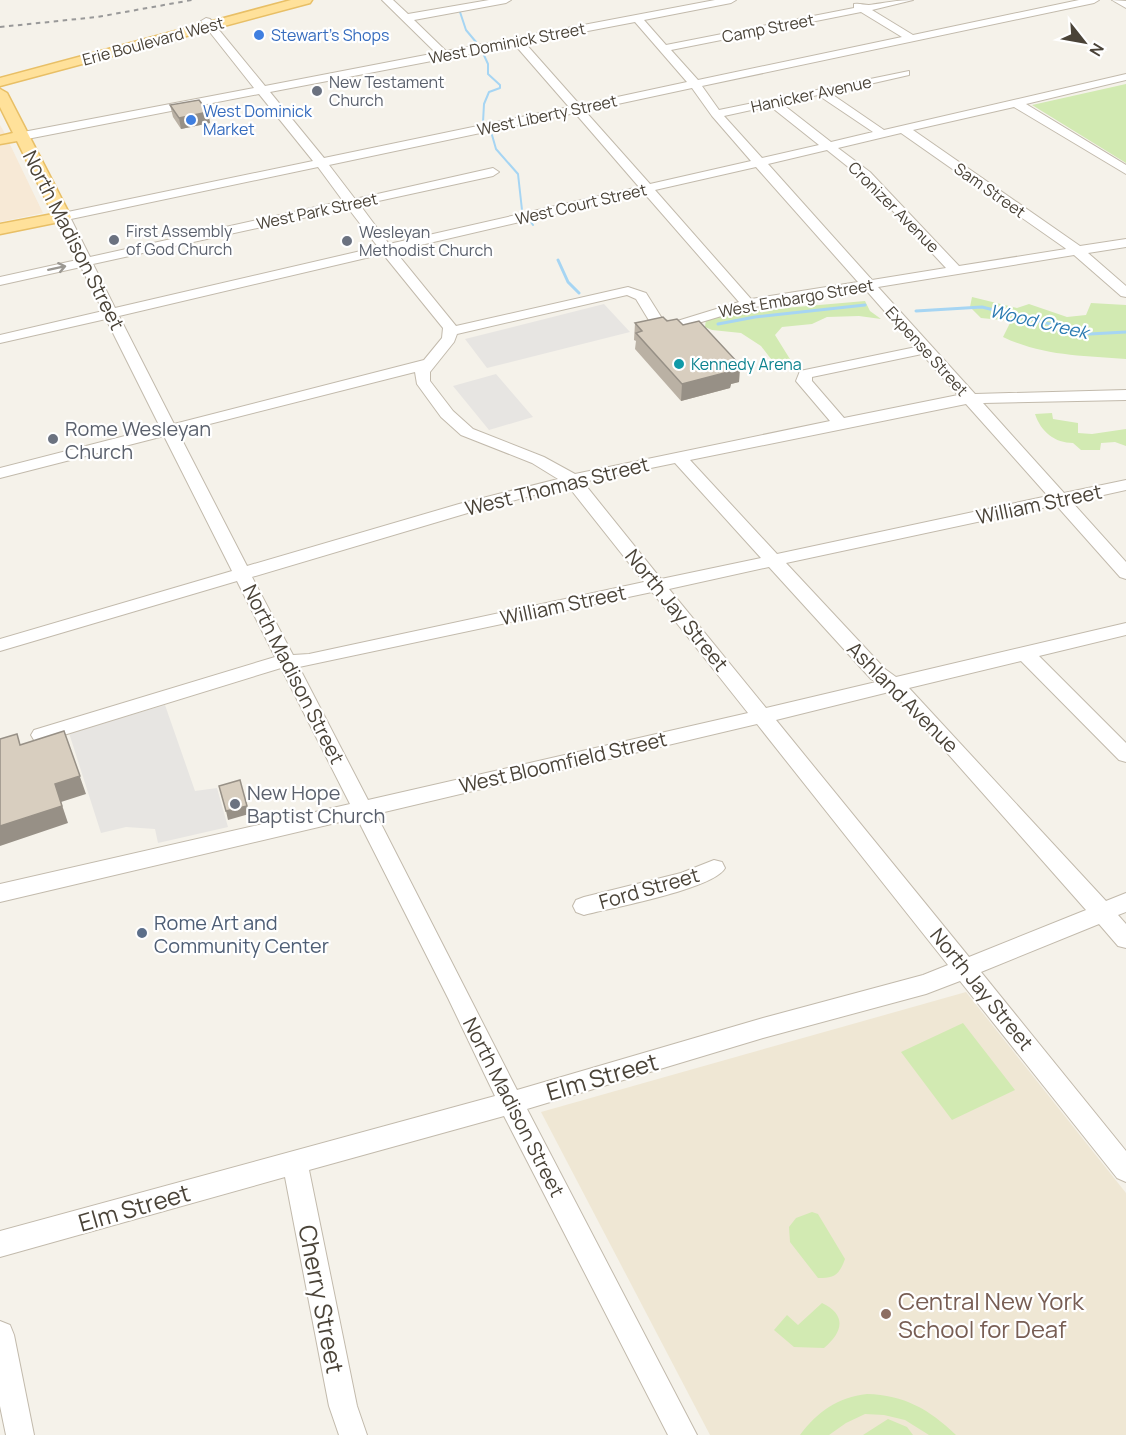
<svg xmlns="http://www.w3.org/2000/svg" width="1126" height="1435" viewBox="0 0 1126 1435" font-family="Manrope,sans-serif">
	<rect width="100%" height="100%" fill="#f5f2ea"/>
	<path fill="#f7e9d6" d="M0,125L3,130L43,213L0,222Z"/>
	<path fill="#efe7d4" d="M966,992L1126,1193V1435H710L541,1112Z"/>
	<path fill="#d2eab2" d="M1126,84V163L1032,105Z
		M972,297L1017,308L1029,304L1067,317L1086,315L1091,303L1126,305V359C1084,356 1042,356 1003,337L1011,321L981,318L970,307Z
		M865,301L870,311L881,319L859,316L827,317L812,324L782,327L775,335L793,364L771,359L761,346L741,333L712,330L705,327L706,319L739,312Z
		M1052,413L1053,419L1078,423V433L1092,434L1126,429V446L1115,442L1101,443L1100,450H1081L1073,443C1055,443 1041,432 1035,414Z
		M963,1023L1015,1090L952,1120L901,1052Z
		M812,1212L818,1214L845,1259C839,1275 835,1278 818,1278L790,1242L789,1227L796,1218Z
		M822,1303C847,1315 843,1332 824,1348L794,1347L774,1330L787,1315L798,1325Z
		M867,1394C904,1395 929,1409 956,1435H929L905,1420L884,1415L865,1414L846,1423L829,1435H800C817,1412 838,1397 867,1394Z
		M888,1419L907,1427L913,1435H863Z"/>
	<path fill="#e7e5e2" d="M604,304L630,332L487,368L465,339Z
		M496,374L533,417L489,430L453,386Z
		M165,705L195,791L217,788L228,827L158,843L155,829L126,827L101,833L69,733Z"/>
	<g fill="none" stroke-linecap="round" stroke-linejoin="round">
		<path stroke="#a6d5f3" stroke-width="2" d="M460,12L466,30L476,42
			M482,51L488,64V74L500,85V88L489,92L484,104L483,122
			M492,135L496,149L518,174L522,210
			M531,222L533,225"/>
		<path stroke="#a6d5f3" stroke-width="3" d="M558,260L568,282L579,293
			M916,311L982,307L1090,334L1126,332
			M718,324L755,317L865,305"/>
		<defs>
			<path id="minor" d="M382,0H393L408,14L489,0H511L506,3L414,20L446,51L715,0H736L731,3L644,20L666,45L854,8V4C860,3 863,5 869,5C884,3 898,0 913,0L872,10L913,35L1079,0H1099L1094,3L702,86L719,110L909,71V75L830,93L884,130L1126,74V80L1026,104L1126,165V174L1014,107L913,130L1080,246L1126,239V247L1088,253L1126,286V297L1121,296L1074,255L878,287L975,394L1126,390V400L983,403L1064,493L1126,480V490L1072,502L1126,562V579L1120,577L1056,505L786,563L885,669L896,677L1126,623V635L1039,656L1126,743V762L1119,760L1021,661L909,688L1106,901L1126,893V912L1118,915L1126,924V948L1118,946L1099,924L981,972L1126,1151V1182L1117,1178L960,981L926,994L763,1038L527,1109L697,1435H668L504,1116L309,1170L357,1406L367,1435H339L329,1406L285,1177L0,1257V1231L495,1096L448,998L357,818L0,902V884L350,804L281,668L41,742L34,740L31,735L34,730L275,657L237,581L0,651V639L232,571L164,436L0,478V468L160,427L106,319L0,343V335L103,311L81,267L0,285V277L77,260L56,217L58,214L313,161L259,94L22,140L18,139V133L254,88L201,21L206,18L210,19L265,86L436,53ZM861,12L902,37L698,80L671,50ZM635,22L687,82L580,105L525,43ZM515,45L569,107L324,158L270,92ZM692,88L712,116L751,161L650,184L585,111ZM818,95L873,132L831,142L781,103ZM770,106L819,145L762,158L724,116ZM575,113L639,187L389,244L360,205L493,176L499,172L493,168L355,199L329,165ZM901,133L1065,248L1066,249L959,266L870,172L838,148ZM827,150L862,178L946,268L872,280L768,164ZM318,167L343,201L90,257L71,219ZM756,167L858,282L751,299L655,190ZM644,193L739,302L674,322L663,320L646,293L628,287L456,326L395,251ZM348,208L378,247L115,308L93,264ZM383,254L443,328L442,338L424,360L174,424L119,316ZM865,289L916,347L800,371L796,381L830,421L575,474L544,457L473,429L453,411L430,381V372L454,342L457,334L627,295L636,299L653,327L675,330L748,308ZM922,354L958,395L844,418L812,381V377ZM415,372L417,384L441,417L461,435L532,463L558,479L459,504L247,566L178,432ZM966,404L1048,496L777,554L690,460ZM675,463L761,558L661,579L583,482ZM568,486L644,582L309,654L293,655L252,577L471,512ZM769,567L871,679L876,682L766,708L669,589ZM652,592L748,713L368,800L299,667ZM889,692L903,703L1086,910L969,957L776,720ZM757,724L948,965L923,975L763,1018L517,1090L376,814Z
				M1112,0L1126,1V8Z
				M714,860L722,862L725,868C714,889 610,908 584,915L576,912L573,906L576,900L584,897L681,873Z
				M0,1321L10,1325L14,1335L34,1435H6L0,1406Z"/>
			<path id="major" d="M291,0H312L310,3L0,86V78Z
				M0,89L7,93L71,217L69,220L0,234V224L53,214L17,141L0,144V136L13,133L0,107Z"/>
		</defs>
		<use href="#minor" stroke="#c2baac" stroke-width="2"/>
		<use href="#major" stroke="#e8bf66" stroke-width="3"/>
		<use href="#minor" fill="#fff" fill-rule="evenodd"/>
		<use href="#major" fill="#ffe19a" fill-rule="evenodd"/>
		<path stroke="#999" stroke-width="2" stroke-dasharray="4.5 4.5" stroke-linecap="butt" d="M0,27L97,17L192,0"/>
	</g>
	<path fill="#bab1a4" d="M170,105L208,112L210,123L181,129L173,117Z
		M667,321L740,365L739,382L731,384L730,388L681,401L635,349L636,341L634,340L635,323Z"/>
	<path fill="#979086" d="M208,112L210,123L181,129L179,118Z
		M740,365L739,382L731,384L730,388L681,401L682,384Z
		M64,731L86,794L61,802L68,823L0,846V826L55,784Z
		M247,806L249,814L228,820L226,811Z"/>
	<path fill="#d8cebf" stroke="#979086" stroke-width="1.5" d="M199,100L208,112L179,118L170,105Z
		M663,317L667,321L677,319L683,325L699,321L740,365L729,368L732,371L682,384L636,333L642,331L635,323Z
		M64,731L80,776L55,784L62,806L0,826V739L17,734L20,745Z
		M240,780L247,806L226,811L219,786Z"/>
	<defs><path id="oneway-shaft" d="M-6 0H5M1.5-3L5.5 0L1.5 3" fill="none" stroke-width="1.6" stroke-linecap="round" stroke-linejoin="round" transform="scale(1.5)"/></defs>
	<use stroke="#9b9892" href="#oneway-shaft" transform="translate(57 268) rotate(-12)"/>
	<g fill="#3f7fe0" stroke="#fff" stroke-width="2">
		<circle cx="259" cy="35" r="6"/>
		<circle cx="191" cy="120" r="6"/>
	</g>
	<g fill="#6b7280" stroke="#fff" stroke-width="2">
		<circle cx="317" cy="91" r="6"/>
		<circle cx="114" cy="240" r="6"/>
		<circle cx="347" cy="241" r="6"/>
		<circle cx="53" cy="439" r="6"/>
		<circle cx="235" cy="804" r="6"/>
	</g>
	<circle fill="#0f9aa8" stroke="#fff" stroke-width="2" cx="679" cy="364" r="6"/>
	<circle fill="#5c6f8a" stroke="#fff" stroke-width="2" cx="142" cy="933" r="6"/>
	<circle fill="#8d6e63" stroke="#fff" stroke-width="2" cx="886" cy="1314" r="6"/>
	<g text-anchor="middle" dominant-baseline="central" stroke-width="4.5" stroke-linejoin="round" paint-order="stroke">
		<g font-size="16" fill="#4a4338" stroke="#fff">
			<text transform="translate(768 28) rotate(-11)">Camp Street</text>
			<text transform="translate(153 41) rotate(-15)">Erie Boulevard West</text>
			<text transform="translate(507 43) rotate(-11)">West Dominick Street</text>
			<text transform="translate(811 94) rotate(-12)">Hanicker Avenue</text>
			<text transform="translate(547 115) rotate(-12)">West Liberty Street</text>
			<text transform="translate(990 190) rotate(35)">Sam Street</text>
			<text transform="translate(581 204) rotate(-13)">West Court Street</text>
			<text transform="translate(894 207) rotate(45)">Cronizer Avenue</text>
			<text transform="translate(317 211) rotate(-12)">West Park Street</text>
			<text transform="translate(796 298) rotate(-10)">West Embargo Street</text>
			<text transform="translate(927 351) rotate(48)">Expense Street</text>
		</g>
		<g font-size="16" fill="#366cbe" stroke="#fff" text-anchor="start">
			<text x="271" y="35">Stewart's Shops</text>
			<text x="203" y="111">West Dominick<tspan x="203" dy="18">Market</tspan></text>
		</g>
		<g font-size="16" fill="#5b616d" stroke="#fff" text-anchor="start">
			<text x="329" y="82">New Testament<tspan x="329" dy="18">Church</tspan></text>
			<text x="126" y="231">First Assembly<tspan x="126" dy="18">of God Church</tspan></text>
			<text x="359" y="232">Wesleyan<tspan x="359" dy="18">Methodist Church</tspan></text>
		</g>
		<g font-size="16" fill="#0d838f" stroke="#fff" text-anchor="start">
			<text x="691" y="364">Kennedy Arena</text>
		</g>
		<g font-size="18" font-style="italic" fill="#2b7bb2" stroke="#fff">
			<text transform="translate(1039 321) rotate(13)">Wood Creek</text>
		</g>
		<g font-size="20" fill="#4a4338" stroke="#fff">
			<text transform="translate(74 240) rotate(63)">North Madison Street</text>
			<text transform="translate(557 486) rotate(-14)">West Thomas Street</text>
			<text transform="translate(1039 504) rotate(-12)">William Street</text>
			<text transform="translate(563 605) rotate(-12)">William Street</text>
			<text transform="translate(677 610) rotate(51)">North Jay Street</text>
			<text transform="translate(294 674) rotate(63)">North Madison Street</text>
			<text transform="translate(903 697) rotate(45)">Ashland Avenue</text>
			<text transform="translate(563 762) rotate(-13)">West Bloomfield Street</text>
			<text transform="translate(649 888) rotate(-16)">Ford Street</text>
			<text transform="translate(982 989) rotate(51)">North Jay Street</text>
			<text transform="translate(514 1107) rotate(63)">North Madison Street</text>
		</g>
		<g font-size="20" fill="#5b616d" stroke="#fff" text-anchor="start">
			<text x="65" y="428">Rome Wesleyan<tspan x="65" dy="23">Church</tspan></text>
			<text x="247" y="792">New Hope<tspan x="247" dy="23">Baptist Church</tspan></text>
		</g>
		<g font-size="20" fill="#4e5e75" stroke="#fff" text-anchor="start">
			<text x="154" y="922">Rome Art and<tspan x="154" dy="23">Community Center</tspan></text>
		</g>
		<g font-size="24" fill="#4a4338" stroke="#fff">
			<text transform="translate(602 1076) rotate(-16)">Elm Street</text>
			<text transform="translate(134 1207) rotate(-16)">Elm Street</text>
			<text transform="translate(322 1299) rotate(79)">Cherry Street</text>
		</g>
		<g font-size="24" fill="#785e54" stroke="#fff" text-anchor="start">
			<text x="898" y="1300">Central New York<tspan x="898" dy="28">School for Deaf</tspan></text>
		</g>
	</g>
	<g transform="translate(1084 42) rotate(121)" stroke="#ffffff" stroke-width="4.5" paint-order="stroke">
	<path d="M0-4.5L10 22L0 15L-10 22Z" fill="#4a4338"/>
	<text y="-9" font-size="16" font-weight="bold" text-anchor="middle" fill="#4a4338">N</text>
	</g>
</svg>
